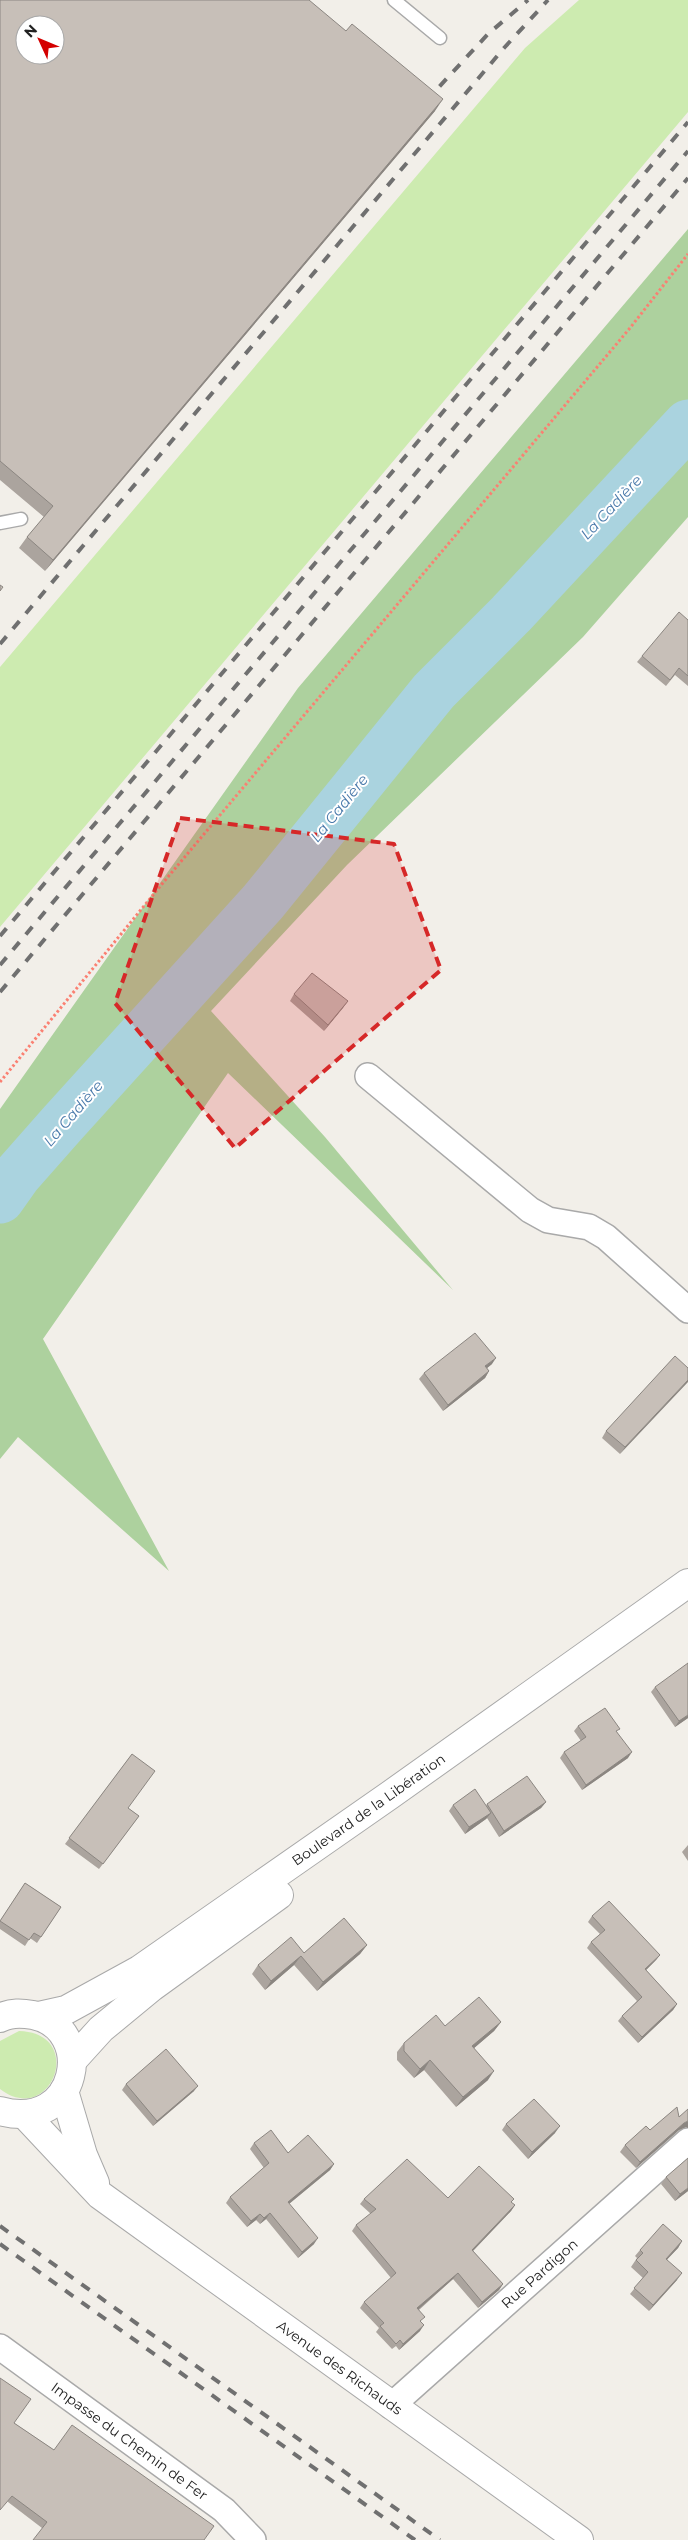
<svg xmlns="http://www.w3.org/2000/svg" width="688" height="2540" viewBox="0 0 688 2540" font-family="Montserrat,sans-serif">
	<rect width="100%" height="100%" fill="#f2efe9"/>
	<path fill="#cdebb0" d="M579,0H688V112L0,927V667L525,48Z
		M19,2031C87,2033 51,2128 0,2089V2041Z"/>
	<path fill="#add19e" d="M688,229V517L583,637L347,865L211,1011L325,1137L453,1290L228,1073L43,1339L169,1571L18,1437L0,1459V1109L298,688Z"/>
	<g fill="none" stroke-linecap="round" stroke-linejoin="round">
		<path stroke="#aad3df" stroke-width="49" d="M0,1199L17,1175L62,1124L263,902L434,691L511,614L688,424"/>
		<defs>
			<path id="service" d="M394,0L440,38
				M0,523L21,519"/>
			<g id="minor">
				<path d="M368,1076L530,1210L548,1220L589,1227L606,1237L688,1310"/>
				<path id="s1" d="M0,2347L224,2510L253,2540"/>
				<path id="s2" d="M391,2406L688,2141"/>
			</g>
			<g id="tertiary">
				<path id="s3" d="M39,2016L66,2010L139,1970L390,1795L688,1583"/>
				<path d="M0,2018C11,2012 22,2013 33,2015C97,2028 79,2133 0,2111"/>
				<path d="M72,2061L101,2029L152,1987L279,1895"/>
				<path d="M64,2091L83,2155L95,2183"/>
				<path id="s4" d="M25,2115L100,2195L579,2540"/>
			</g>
		</defs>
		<use href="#service" stroke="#a9a9a9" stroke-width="15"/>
		<use href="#minor" stroke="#a9a9a9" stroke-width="28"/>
		<use href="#tertiary" stroke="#a9a9a9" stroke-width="30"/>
		<path stroke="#fa8072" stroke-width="3" stroke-dasharray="2.5 2.5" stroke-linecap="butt" d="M0,1082L162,884L630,328L688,254"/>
		<use href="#service" stroke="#fff" stroke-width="12"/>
		<use href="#minor" stroke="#fff" stroke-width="25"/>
		<use href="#tertiary" stroke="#fff" stroke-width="28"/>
		<path stroke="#707070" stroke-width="4" stroke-dasharray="10 10" stroke-linecap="butt" d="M426,101L488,34L528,0
			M0,644L504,48L548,0
			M0,936L688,122
			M0,965L688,151
			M0,992L688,178
			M0,2226L440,2540
			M0,2244L415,2540"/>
	</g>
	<path fill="#aba49e" d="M0,0L435,111L45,571L19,548L27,537L44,517L0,480Z
		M688,620V686L675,675L666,686L637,662L642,656Z
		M294,994L348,1001L324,1031L290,1001Z
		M492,1364L487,1368L489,1371L485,1378L443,1411L419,1379L424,1373Z
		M688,1368L620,1454L602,1438L606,1431Z
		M655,1687L688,1718L675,1727L651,1692Z
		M578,1726L617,1732L628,1758L582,1790L560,1758L564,1752L581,1741L574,1731Z
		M132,1754L128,1808L139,1816L99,1869L65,1844Z
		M546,1802L541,1808L499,1837L487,1818L486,1819L465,1834L449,1811L453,1805L486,1806L487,1804Z
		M688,1845V1861L682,1852Z
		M25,1883L61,1907L37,1943L30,1938L25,1946L0,1929V1921Z
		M592,1916L660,1955L656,1960L646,1970L677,2004L673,2010L638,2043L618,2021L622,2016L637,2001L587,1948L591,1942L600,1934L588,1922Z
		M367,1945L360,1954L317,1991L294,1965L265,1990L252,1974L258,1965L304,1953Z
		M501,2022L494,2031L474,2048L488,2080L456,2107L424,2070L414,2078L397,2060V2052L404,2043L445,2026Z
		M126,2084L194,2091L153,2126L122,2090Z
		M679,2117L686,2127L679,2130L636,2168L620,2152L625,2145L650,2130Z
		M506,2124L555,2133L528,2159L502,2130Z
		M254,2143L334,2164L330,2170L289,2204L314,2244L298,2258L266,2219L260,2224L256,2220L247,2227L226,2203L230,2197L264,2168L250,2149Z
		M666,2177L688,2191L675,2201L661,2184Z
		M448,2198L512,2203L515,2205L511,2211L473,2251L503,2284L499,2290L478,2308L453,2279L419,2310L421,2322L420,2331L399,2350L396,2346L392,2349L376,2332L379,2328L360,2308L364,2302L391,2278L352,2231L356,2225L371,2214L360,2204L364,2199Z
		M682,2241L678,2248L667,2259L677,2280L649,2311L630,2294L643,2278L631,2267L637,2258L635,2256L640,2250Z
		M14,2423L54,2450L214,2526L42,2528L8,2502Z"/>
	<path fill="#8b8681" d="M443,99L435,111L45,571L53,560Z
		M348,1001L343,1008L324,1031L328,1025Z
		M496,1358L492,1364L481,1373L485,1366Z
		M489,1371L485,1378L443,1411L448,1405Z
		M688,1380V1382L620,1454L625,1447Z
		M688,1715V1718L675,1727L679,1721Z
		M632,1752L628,1758L582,1790L586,1785Z
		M546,1802L541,1808L499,1837L504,1831Z
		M491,1813L486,1819L465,1834L469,1827Z
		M367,1945L360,1954L317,1991L323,1982Z
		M660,1955L656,1960L641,1975L645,1969Z
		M301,1956L294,1965L265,1990L271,1981Z
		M677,2004L673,2010L638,2043L642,2037Z
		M501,2022L494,2031L466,2055L472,2046Z
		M430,2060L424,2070L414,2078L420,2069Z
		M494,2071L488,2080L456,2107L463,2097Z
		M198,2086L194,2091L153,2126L157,2121Z
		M688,2121V2128L686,2127L679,2130L636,2168L640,2162L684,2123Z
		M560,2126L555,2133L528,2159L532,2152Z
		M334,2164L330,2170L284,2208L288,2202Z
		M688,2188V2191L675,2201L680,2194Z
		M515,2205L511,2211L468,2256L472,2250Z
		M270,2213L266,2219L260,2224L264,2218Z
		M260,2214L256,2220L247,2227L251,2221Z
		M318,2238L314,2244L298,2258L302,2252Z
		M682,2241L678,2248L662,2265L666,2259Z
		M458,2273L453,2279L413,2314L417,2308Z
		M682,2273L677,2280L649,2311L653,2305Z
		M503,2284L499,2290L478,2308L482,2302Z
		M424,2325L420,2331L399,2350L403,2344Z"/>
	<path fill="#c7bfb8" stroke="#8b8681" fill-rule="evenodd" d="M0,0H309L346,31L352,24L443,99L53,560L27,537L53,506L0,461ZM25,25H55V55H25Z
		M0,585L3,587L0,591Z
		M679,612L688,620V676L679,668L670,680L642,656Z
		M312,973L348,1001L328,1025L294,994Z
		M475,1333L496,1358L485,1366L489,1371L448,1405L424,1373Z
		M675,1356L688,1368V1380L625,1447L606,1431Z
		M688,1663V1715L679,1721L655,1687Z
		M605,1708L620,1729L616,1731L632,1752L586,1785L564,1752L586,1737L578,1726Z
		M132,1754L155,1771L128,1808L139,1816L103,1864L69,1838Z
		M527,1776L546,1802L504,1831L487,1804Z
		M475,1789L491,1813L469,1827L453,1805Z
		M25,1883L61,1907L41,1937L34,1933L29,1940L0,1921Z
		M609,1901L660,1955L645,1969L677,2004L642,2037L622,2016L642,1997L591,1942L605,1930L592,1916Z
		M344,1918L367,1945L323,1982L301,1956L271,1981L258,1965L291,1937L304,1953Z
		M479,1997L501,2022L472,2046L494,2071L463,2097L430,2060L420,2069L404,2051V2043L436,2015L445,2026Z
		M166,2049L198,2086L157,2121L126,2084Z
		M534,2099L560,2126L532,2152L506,2124Z
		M677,2107L679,2117L688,2109V2121L684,2123L640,2162L625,2145L646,2126L650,2130Z
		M271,2130L288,2153L308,2135L334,2164L288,2202L318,2238L302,2252L270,2213L264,2218L260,2214L251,2221L230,2197L269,2163L254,2143Z
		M688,2158V2188L680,2194L666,2177Z
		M407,2159L448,2198L479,2166L514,2199L511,2202L515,2205L472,2250L503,2284L482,2302L458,2273L417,2308L425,2317L420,2321L424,2325L403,2344L400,2340L396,2344L380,2326L384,2323L364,2302L396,2273L356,2225L376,2209L364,2199Z
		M663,2224L682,2241L666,2259L682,2273L653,2305L634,2288L648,2272L636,2260L643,2253L640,2250Z
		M0,2378L31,2399L14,2423L54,2450L72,2425L214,2526L204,2540H33L47,2522L12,2496L0,2510Z"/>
	<path fill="#d62828" fill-opacity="0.2" stroke="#d62828" stroke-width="4" stroke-dasharray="10 6" stroke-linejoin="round" d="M180,818L394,844L441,970L235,1148L115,1003Z"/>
	<g text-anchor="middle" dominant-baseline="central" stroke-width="4" stroke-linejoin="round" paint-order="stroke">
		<g font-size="14" fill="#222" stroke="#fff">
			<text stroke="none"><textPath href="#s3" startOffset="391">Boulevard de la Libération</textPath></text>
			<text stroke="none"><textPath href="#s2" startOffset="199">Rue Pardigon</textPath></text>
			<text stroke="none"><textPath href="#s4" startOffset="405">Avenue des Richauds</textPath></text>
			<text stroke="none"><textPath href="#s1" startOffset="160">Impasse du Chemin de Fer</textPath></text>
		</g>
		<g font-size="15" font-style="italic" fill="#4a7aab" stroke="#fff">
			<text transform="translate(611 507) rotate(-47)">La Cadière</text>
			<text transform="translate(339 808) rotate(-51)">La Cadière</text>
			<text transform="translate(73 1113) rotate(-49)">La Cadière</text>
		</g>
	</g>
	<g transform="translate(40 40) rotate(314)"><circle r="24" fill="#ffffff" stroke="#a7a7a7"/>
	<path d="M0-4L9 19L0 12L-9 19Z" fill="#d40000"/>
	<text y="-8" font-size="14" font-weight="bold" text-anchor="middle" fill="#222222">N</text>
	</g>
</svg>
